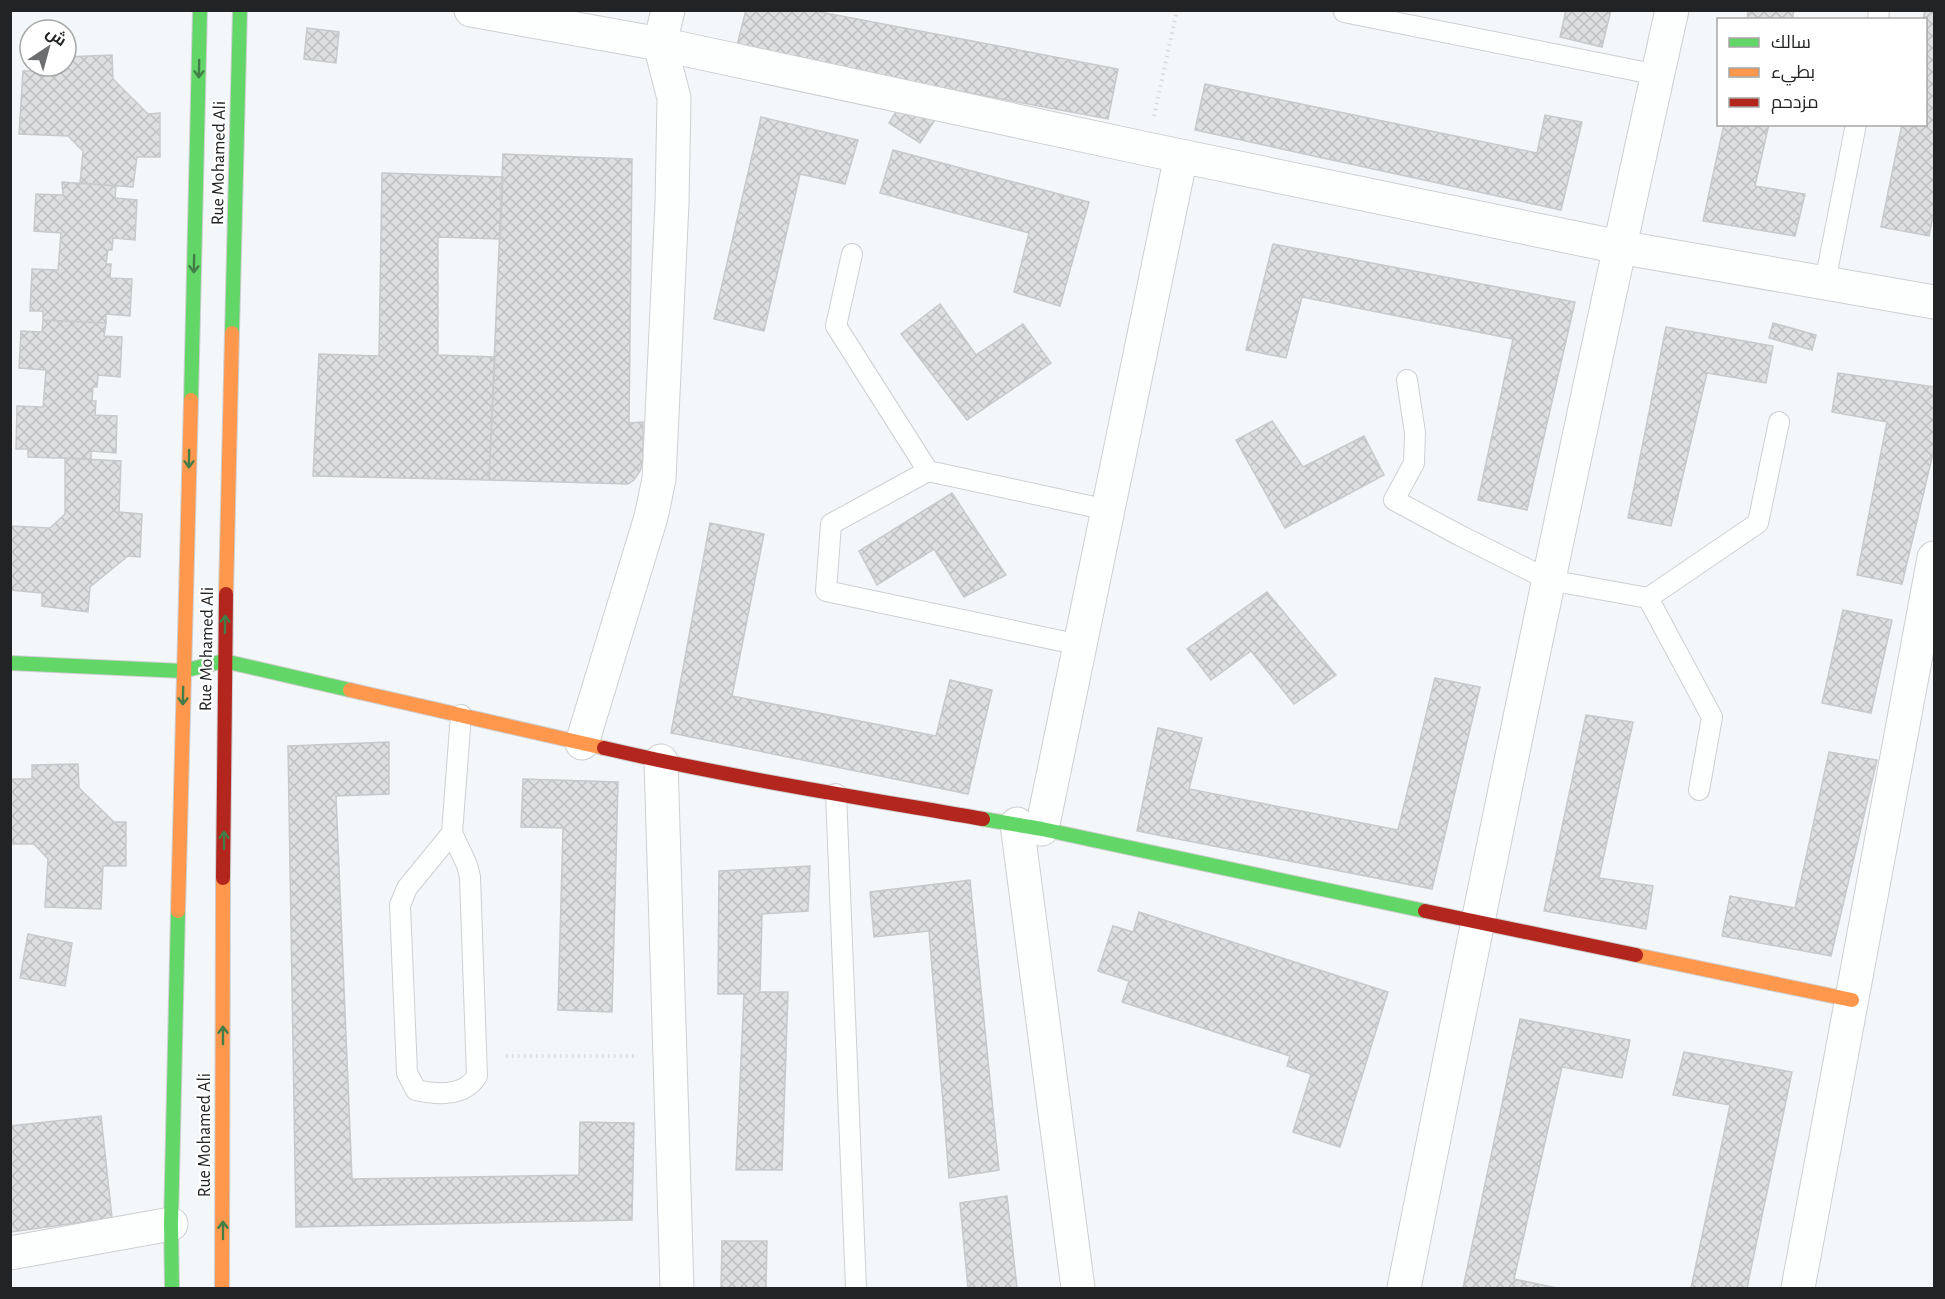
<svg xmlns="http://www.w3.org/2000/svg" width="1945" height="1299" viewBox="0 0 1945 1299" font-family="'Alegreya Sans',Cairo,sans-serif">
	<defs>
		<pattern id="building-cross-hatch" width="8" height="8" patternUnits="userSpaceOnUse" patternTransform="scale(1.5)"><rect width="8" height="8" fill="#dddfe1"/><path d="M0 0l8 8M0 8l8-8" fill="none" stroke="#bdbfc1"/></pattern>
	</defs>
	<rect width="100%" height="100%" fill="#f4f7f9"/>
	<path fill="url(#building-cross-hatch)" stroke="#c7cacb" stroke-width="1.5" d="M746,10H810L1118,69L1108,119L736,49Z
		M1566,10H1611L1602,47L1560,37Z
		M1748,10H1794L1792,20H1747Z
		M1925,10H1934V211L1929,236L1881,227L1902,124H1926V20H1923Z
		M307,28L339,32L336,63L304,59Z
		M112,55L113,79L148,114L160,113V157H137L133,187L80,183L83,151L68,136L19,134L23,71H66V57Z
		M1205,84L1537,153L1545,115L1582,122L1561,210L1195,130Z
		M910,89L942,109L920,143L889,123Z
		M761,117L858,140L845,184L800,174L764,331L714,319Z
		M1724,124H1769L1755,186L1805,194L1795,236L1703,221Z
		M893,150L1089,202L1060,306L1014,292L1029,233L880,193Z
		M503,154L632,159L629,423L643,422V461L640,471L634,480L628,484L489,480Z
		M382,173L503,177L500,239L438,237V355L495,357L489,480L313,476L319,354L379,356Z
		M62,182L116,186L115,198L137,200L135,240L113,238L112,250H108L106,264H111L110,278L132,279L130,316L106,314V323L43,320V311H30L32,269L58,270L61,233L34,231L36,194L63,195Z
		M1273,244L1575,302L1527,510L1478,500L1513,339L1302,297L1286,358L1246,350Z
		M940,304L976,355L1023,324L1051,363L967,420L901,334Z
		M43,320L106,323L104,336L122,337L120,377L98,375L97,387H93L92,401H96L95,415L117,416L116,453L91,451V459L28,457V449H16L17,406L43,407L46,370L19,368L21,331L42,332Z
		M1773,323L1816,335L1812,350L1769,338Z
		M1666,327L1773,346L1766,383L1707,373L1671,526L1628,518Z
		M1838,373L1934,387V449L1902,584L1857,575L1887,422L1832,412Z
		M1272,421L1303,467L1364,436L1384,475L1285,528L1236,440Z
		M65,458L121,461L119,512L142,514L140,557L128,556L90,587L88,612L42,606V593L10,590V526L50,528L65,514Z
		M952,493L1006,575L964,597L934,549L877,585L859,551Z
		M710,523L764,534L732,696L936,736L950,680L992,690L968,794L671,733Z
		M1267,592L1336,675L1294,704L1251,651L1211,680L1187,649Z
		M1843,610L1892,620L1871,713L1822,703Z
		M1435,678L1480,687L1432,889L1137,831L1158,728L1202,738L1189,789L1398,830Z
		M1586,715L1633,722L1599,878L1653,886L1646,929L1544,911Z
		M389,742V794L336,796L352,1179L579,1175L580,1122L634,1123L632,1220L296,1227L288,746Z
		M1829,752L1877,760L1831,956L1722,936L1730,896L1795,908Z
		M78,764L79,788L114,822H126V866H103L101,909L45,907L48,859L34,844H10V779H32V765Z
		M523,779L618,782L612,1012L558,1010L563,828L521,827Z
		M810,866L808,911L762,914L760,992H788L782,1170H736L744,994H718L719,871Z
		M970,880L999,1170L949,1178L929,931L874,937L870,892Z
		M1139,912L1388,992L1340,1147L1293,1132L1311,1074L1287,1066L1290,1056L1122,1002L1129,981L1098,971L1113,926L1133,932Z
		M28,934L72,943L65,986L20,978Z
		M1520,1019L1630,1040L1622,1078L1562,1067L1514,1279L1557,1288H1463Z
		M1684,1052L1792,1072L1747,1288H1691L1730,1105L1673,1095Z
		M101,1116L112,1218L11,1232L10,1126Z
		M1007,1196L1017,1288H968L960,1203Z
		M722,1241H767L766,1288H721Z"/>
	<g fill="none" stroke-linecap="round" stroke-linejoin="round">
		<defs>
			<path id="lane" d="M1344,12L1658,75
				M1878,20L1879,10
				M852,254L836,326L928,471L1108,510
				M1825,282L1856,124
				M1407,380L1415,433L1414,463L1394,500L1459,535L1549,580L1648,598
				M928,471L831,524L826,591L1080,645
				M1699,790L1712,717L1648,598L1758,523L1779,422
				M836,794L856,1288
				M452,833L407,888L400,905L407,1073L416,1090C438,1095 464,1097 477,1076L470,877L467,865L452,833L461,715"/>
			<path id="street" d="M471,10L660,44L1147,149L1619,247L1934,302
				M582,743L651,517L659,479L672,203L674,98L660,44L668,10
				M661,761L677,1288
				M1017,824L1078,1288
				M1042,829L1181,156
				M10,1253L171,1224
				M1404,1288C1489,862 1577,435 1672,10
				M1798,1288L1934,558"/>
			<path id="fast" d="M232,333L240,10
				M191,400L200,10
				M10,663L183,671L224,661L350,690
				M983,819L1042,829L1425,911
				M172,1288L171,1224L178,911"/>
			<path id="slow" d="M226,594L232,333
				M350,690L604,748
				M178,911L191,400
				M1636,955L1852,1000
				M222,1288L223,878"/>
			<path id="jam" d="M604,748C729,777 856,797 983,819
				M223,878L226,594
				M1425,911L1636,955"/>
		</defs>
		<use href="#lane" stroke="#cecfd1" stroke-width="22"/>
		<use href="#street" stroke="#cecfd1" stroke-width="35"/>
		<use href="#fast" stroke="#cecfd1" stroke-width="16"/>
		<use href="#slow" stroke="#cecfd1" stroke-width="16"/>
		<use href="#jam" stroke="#cecfd1" stroke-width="16"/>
		<path stroke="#dadbdb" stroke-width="4" stroke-dasharray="1.5 4.5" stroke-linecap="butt" d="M1154,116L1177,10
			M506,1056H637"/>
		<use href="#lane" stroke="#fdfefe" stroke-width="20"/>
		<use href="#street" stroke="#fdfefe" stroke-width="33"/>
		<use href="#fast" stroke="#63d668" stroke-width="14"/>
		<use href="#slow" stroke="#ff974d" stroke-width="14"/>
		<use href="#jam" stroke="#b3261e" stroke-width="14"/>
	</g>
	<defs><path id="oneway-shaft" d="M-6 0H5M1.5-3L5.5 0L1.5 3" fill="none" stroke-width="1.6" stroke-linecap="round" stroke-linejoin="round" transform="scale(1.5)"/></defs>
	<g stroke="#427c46">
		<use href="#oneway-shaft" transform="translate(199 69) rotate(91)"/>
		<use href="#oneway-shaft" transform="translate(194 264) rotate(91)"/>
		<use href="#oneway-shaft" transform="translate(189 459) rotate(91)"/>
		<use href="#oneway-shaft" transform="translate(225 624) rotate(-89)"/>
		<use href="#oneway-shaft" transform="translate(183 696) rotate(91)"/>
		<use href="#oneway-shaft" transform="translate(224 840) rotate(-90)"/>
		<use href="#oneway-shaft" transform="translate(223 1035) rotate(-90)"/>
		<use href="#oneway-shaft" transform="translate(223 1230) rotate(-90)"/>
	</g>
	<g text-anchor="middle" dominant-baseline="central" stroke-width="4.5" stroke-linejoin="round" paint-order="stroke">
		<g font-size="18" fill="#212324" stroke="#fff">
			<text transform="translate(219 163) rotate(-89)">Rue Mohamed Ali</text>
			<text transform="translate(207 649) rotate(-89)">Rue Mohamed Ali</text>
			<text transform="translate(205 1135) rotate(-90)">Rue Mohamed Ali</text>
		</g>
	</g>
	<rect width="1945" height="1299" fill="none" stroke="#212324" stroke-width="24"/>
	<rect x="1717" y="18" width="210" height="108" fill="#ffffff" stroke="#a6a7a7" stroke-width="1.5"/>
	<rect x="1729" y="38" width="30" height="9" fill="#63d668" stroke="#a6a7a7" stroke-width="1.5"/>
	<text x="1771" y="48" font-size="18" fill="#212324">سالك</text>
	<rect x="1729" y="68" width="30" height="9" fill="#ff974d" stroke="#a6a7a7" stroke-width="1.5"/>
	<text x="1771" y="78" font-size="18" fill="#212324">بطيء</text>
	<rect x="1729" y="98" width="30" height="9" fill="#b3261e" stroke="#a6a7a7" stroke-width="1.5"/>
	<text x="1771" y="108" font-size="18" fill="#212324">مزدحم</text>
	<g transform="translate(48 48) rotate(36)"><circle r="28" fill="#ffffff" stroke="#a6a7a7" stroke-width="1.5"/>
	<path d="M0-4.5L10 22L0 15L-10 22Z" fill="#6b6d6f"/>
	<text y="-9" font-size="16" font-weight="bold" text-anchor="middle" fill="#212324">ش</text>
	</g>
</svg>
